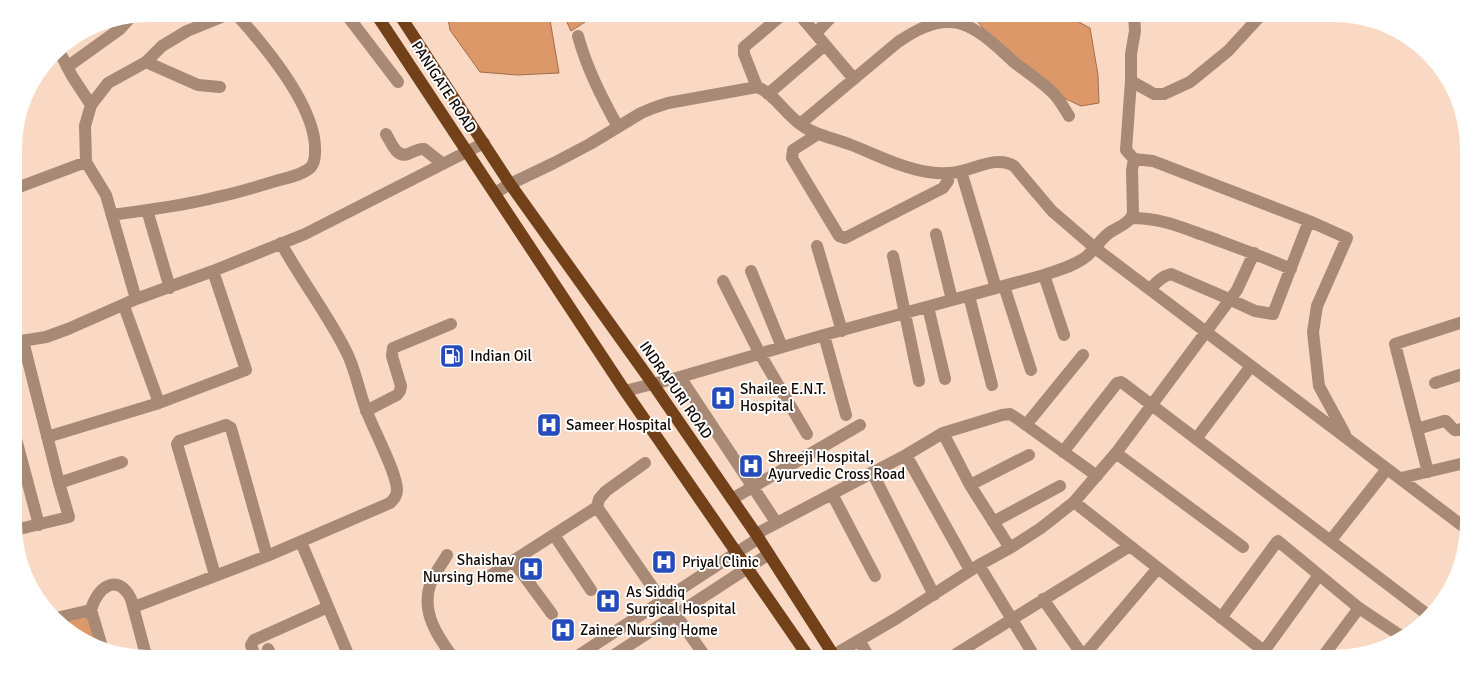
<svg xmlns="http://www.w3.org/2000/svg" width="1483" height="673" viewBox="0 0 1483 673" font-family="Signika,sans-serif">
	<rect width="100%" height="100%" fill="#fad9c4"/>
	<path fill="#dc9869" stroke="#a06d4b" d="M447,14H549L559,73L517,75L480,72L450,30Z
		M565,14H593L585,22L571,31L565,18Z
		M971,14H1064L1090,28L1098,75L1099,103L1081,106L1066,99L989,35Z
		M84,611L103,650L96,649L57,618Z"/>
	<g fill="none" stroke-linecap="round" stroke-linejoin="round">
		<path stroke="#a78975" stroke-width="12" d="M346,14L398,82
			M799,14L854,79
			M1134,14L1135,31L1131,54V81L1154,94H1164L1190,82L1228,51L1262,14
			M816,33L834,14
			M578,36C587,69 602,98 618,127
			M58,49L72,76L91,105
			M146,62L198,85L220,87
			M67,67L120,29L131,17
			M1131,81L1126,150L1134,159
			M757,87L744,54V47L783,14
			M768,94L825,45
			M800,124L898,42C913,32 931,21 951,22C975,23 998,48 1015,63C1027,72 1040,81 1051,91C1059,98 1064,108 1069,116
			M386,134C391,142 396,158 408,154C414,151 418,149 424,149L443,164
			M818,134L793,150L792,158L839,236L845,238L943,188L948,181L947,173
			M961,171L996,288
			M14,189L86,162
			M495,193L510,184L554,163L590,144L641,113L653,108L668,103L757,87C771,91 787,115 800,124C814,135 833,138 849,144C875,154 901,168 928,172C940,174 951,174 962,171C979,167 998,156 1014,166L1052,211L1095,248L1468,530
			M147,210L170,288
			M112,215C147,210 183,206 217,197C237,193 256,187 276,181C286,178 303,175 311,167C314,163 315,157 315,153C318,108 264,45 236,14
			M1131,218C1162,218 1180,227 1209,237C1236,247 1264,257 1291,269
			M1309,221L1347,238L1317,306L1313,332L1319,386L1345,434
			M936,234L952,300
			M817,246L842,331
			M893,256L919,381
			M751,271L782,347
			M1044,275L1064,335
			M723,281L760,354L807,434
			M1004,286L1031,370
			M969,296L992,385
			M136,299L106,195L86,162L85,126L91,105L108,83L146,62L162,46L187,31L229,14
			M124,306L159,403L246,370L213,271
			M928,307L945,379
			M824,335L846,415
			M15,342L46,337L68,329L136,299L213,271L305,234L484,143
			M680,377L776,522
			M1435,383L1469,372
			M625,391L680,377L824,335L1044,275C1058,270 1075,266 1087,256C1095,249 1100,240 1109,233C1117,227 1128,225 1133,214L1132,170L1134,159L1153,161L1309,221L1273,314L1255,311L1229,299L1171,274C1162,276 1156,283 1150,289
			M366,411L397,395L400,391L401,386L392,356L393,348L451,324
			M1026,425L1083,355
			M1417,429L1444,421H1446C1457,433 1453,432 1469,426
			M943,433L970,485L1010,548
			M47,437L159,403
			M15,439H16L39,525
			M1196,439L1251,366
			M1063,452L1117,383L1121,382L1124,384L1428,615
			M1116,453L1243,547
			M906,455L970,570
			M872,472L934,595
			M1428,472L1395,344L1469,320
			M1401,478L1469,462
			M59,483L122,462
			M970,485L1029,455
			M832,494L875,576
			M732,499L860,425
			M1074,502L1274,659
			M597,507L599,499L606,491L645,463
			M993,522L1060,486
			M15,530L69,517L59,483L23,341
			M756,534L906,455L943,433L1002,415L1010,414L1018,419L1097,476
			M554,535L591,590
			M1331,540L1387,469
			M301,542L350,659
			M447,555C442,564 433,575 430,585C421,613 438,637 454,659
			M267,556L390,503C394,499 397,496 397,490C397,473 374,431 367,412C359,393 356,370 346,351C327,313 301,280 281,243
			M513,561L552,614
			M979,565L1036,659
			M488,577L597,507L662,601L676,615L707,659
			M1043,599L1083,656
			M134,607L267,556L231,428L226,425L179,441L177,444L215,575
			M91,610C97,587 118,572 131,599L147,659
			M56,618L91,610L103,650
			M1221,618L1276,543L1278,541L1359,608L1401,636L1400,640
			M859,640L870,659
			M268,649L273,659
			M1264,651L1319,575
			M956,654L1130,546
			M254,659L255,657L251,645L254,640L328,607
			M573,659L759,538
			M608,659L769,554
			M827,659L897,618L979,565L1010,548L1041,528L1074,502L1116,453L1237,290L1254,253
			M1081,659L1158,568
			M1321,659L1359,608"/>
		<path stroke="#724019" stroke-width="12" d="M376,14L625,391L810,659
			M399,14L510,184L653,384L756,534L836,659"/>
	</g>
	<defs>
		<symbol id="fuel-square" viewBox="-11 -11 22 22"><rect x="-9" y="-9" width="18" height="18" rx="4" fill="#264cbb" stroke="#fff"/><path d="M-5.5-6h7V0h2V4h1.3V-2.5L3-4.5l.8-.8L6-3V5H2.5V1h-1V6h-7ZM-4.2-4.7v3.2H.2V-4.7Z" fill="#fff"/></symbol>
		<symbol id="hospital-square" viewBox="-11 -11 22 22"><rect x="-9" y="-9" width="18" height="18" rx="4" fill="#264cbb" stroke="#fff"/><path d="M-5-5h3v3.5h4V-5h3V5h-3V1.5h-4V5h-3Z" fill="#fff"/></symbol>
	</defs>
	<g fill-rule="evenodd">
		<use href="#fuel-square" x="438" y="342" width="28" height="28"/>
		<use href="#hospital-square" x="709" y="384" width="28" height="28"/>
		<use href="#hospital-square" x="535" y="411" width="28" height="28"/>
		<use href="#hospital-square" x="737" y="452" width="28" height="28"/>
		<use href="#hospital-square" x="650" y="548" width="28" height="28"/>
		<use href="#hospital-square" x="517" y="555" width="28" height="28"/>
		<use href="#hospital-square" x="594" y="587" width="28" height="28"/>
		<use href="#hospital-square" x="549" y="616" width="28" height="28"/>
	</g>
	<g text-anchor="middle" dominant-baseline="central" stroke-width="4" stroke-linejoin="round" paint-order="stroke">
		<g font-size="15" fill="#130904" stroke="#fff">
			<text transform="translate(444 87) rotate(57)">PANIGATE ROAD</text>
			<text transform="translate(676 390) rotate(55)">INDRAPURI ROAD</text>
		</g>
		<g font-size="15" fill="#130904" stroke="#fff" text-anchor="start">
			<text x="470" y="356">Indian Oil</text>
			<text x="740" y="389">Shailee E.N.T.<tspan x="740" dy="17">Hospital</tspan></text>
			<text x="566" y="425">Sameer Hospital</text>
			<text x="768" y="457">Shreeji Hospital,<tspan x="768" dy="17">Ayurvedic Cross Road</tspan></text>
			<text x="514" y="560" text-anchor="end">Shaishav<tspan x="514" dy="17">Nursing Home</tspan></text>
			<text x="682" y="562">Priyal Clinic</text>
			<text x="626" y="592">As Siddiq<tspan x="626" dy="17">Surgical Hospital</tspan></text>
			<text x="580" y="630">Zainee Nursing Home</text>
		</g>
	</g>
	<path d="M0 0H1483V673H0ZM148 22H1334A126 126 0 0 1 1460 148V524A126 126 0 0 1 1334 650H148A126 126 0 0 1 22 524V148A126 126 0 0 1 148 22Z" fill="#fff" fill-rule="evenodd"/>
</svg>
